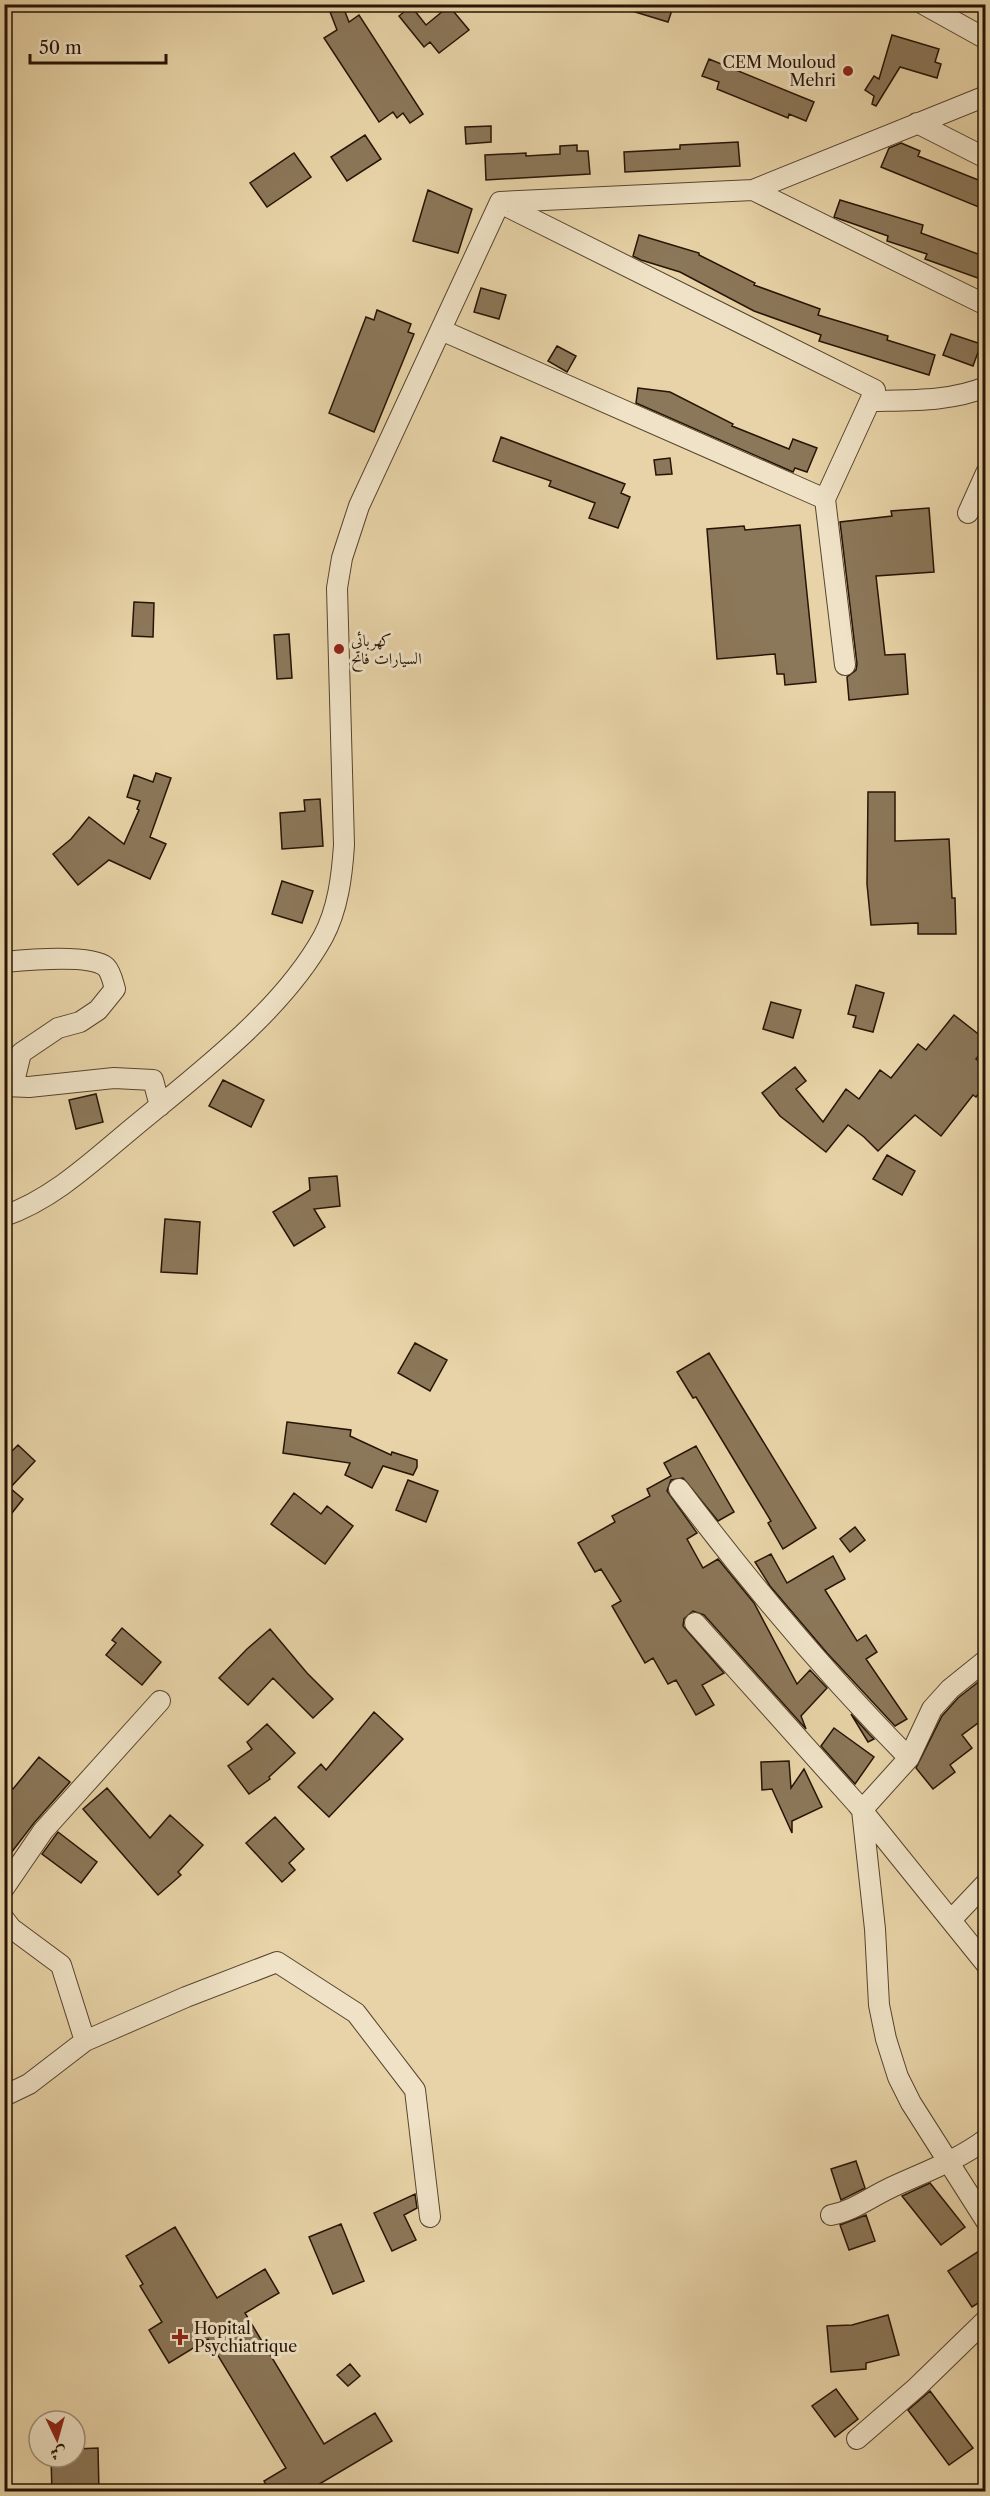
<svg xmlns="http://www.w3.org/2000/svg" width="990" height="2496" viewBox="0 0 990 2496" font-family="'Libre Caslon Text',Amiri,serif">
	<rect width="100%" height="100%" fill="#e7d3a7"/>
	<filter id="stains"><feTurbulence type="fractalNoise" baseFrequency=".00333" numOctaves="4"/><feColorMatrix values="0 0 0 0 .2 0 0 0 0 .09 0 0 0 0 .02 0 0 0 .5 -.17"/></filter>
	<radialGradient id="worn" r=".72"><stop offset=".6" stop-color="#630" stop-opacity="0"/><stop offset="1" stop-color="#630" stop-opacity=".3"/></radialGradient>
	<path fill="#8b7759" stroke="#271405" stroke-width="1.5" d="M327,4H342L349,22L359,15L423,114L410,123L403,113L397,118L393,112L379,122L324,38L337,30Z
		M623,4H674L668,22L622,8Z
		M411,6L426,25L449,6L469,30L439,53L430,42L424,47L399,16Z
		M892,35L939,49L935,62L941,64L937,78L900,67L876,106L872,104L874,96L865,90L874,76L879,79Z
		M709,59L814,102L806,121L789,114L788,118L717,89L719,82L702,76Z
		M491,126V142L466,144L465,127Z
		M365,135L381,159L347,181L331,157Z
		M738,142L740,166L625,172L624,152L680,149V145Z
		M901,143L920,151L918,156L986,183V210L881,167L889,148Z
		M577,145V151H588L590,174L486,180L485,155L526,153V156L560,154V146Z
		M294,153L311,177L267,207L250,183Z
		M428,190L472,209L458,253L413,241Z
		M840,200L923,225L921,233L986,257V281L925,259L927,254L887,241L888,236L834,217Z
		M639,235L699,253V255L755,283L754,285L820,309L818,315L888,336L887,340L935,355L929,375L819,341L821,335L754,311L680,272L641,260L633,256Z
		M481,288L506,295L499,319L474,312Z
		M377,310L411,324L408,332L414,334L374,432L329,413L366,317L374,320Z
		M951,334L981,344L973,366L943,355Z
		M557,346L576,356L567,372L548,361Z
		M638,388L670,392L733,424L732,426L789,449L793,439L817,448L807,472L795,468L793,472L636,403Z
		M501,437L625,484L621,493L630,497L618,528L589,518L595,503L549,486L551,481L493,461Z
		M670,458L672,474L656,475L654,460Z
		M929,508L934,572L876,576L885,655L905,654L908,694L849,700L847,677L856,670L857,664L840,522L892,516L891,511Z
		M800,525L816,682L785,685L784,674H777L775,654L717,659L707,529L744,526L745,530Z
		M134,602L154,603L153,637L132,636Z
		M289,634L292,678L277,679L274,635Z
		M156,773L171,778L150,837L166,844L150,879L109,860L78,885L53,854L71,839L89,817L124,844L139,810L137,809L140,801L127,797L134,775L153,782Z
		M868,792H895V841L949,839L952,898H955L956,934H918V923L871,925L867,884Z
		M320,799L323,846L282,849L280,813L305,811L304,800Z
		M282,881L313,891L302,923L272,914Z
		M856,985L884,993L873,1032L853,1027L856,1016L848,1014Z
		M771,1002L801,1010L793,1038L763,1029Z
		M954,1015L986,1040V1047L976,1059L986,1067V1085L976,1097L973,1095L941,1136L915,1115L878,1151L864,1137L848,1125L826,1152L780,1116L762,1093L795,1067L806,1081L796,1089L823,1122L846,1089L859,1099L880,1070L891,1078L918,1044L926,1050Z
		M223,1080L264,1100L251,1127L209,1106Z
		M96,1094L103,1122L76,1129L69,1100Z
		M887,1155L915,1171L902,1195L873,1179Z
		M337,1176L340,1206L314,1209L325,1227L294,1246L273,1212L310,1190L309,1178Z
		M165,1219L200,1222L197,1274L161,1272Z
		M415,1343L447,1360L430,1391L398,1373Z
		M709,1353L816,1528L783,1549L768,1523L771,1521L696,1397L693,1398L677,1372Z
		M287,1422L351,1430L350,1436L391,1455L392,1452L417,1460V1467L413,1475L383,1466L372,1488L345,1475L350,1463L283,1453Z
		M18,1445L35,1461L10,1488L23,1499L4,1523V1459Z
		M696,1446L734,1512L718,1521L683,1478L671,1480L667,1491L697,1533L687,1539L703,1568L718,1559L754,1603L797,1684L810,1670L827,1688L801,1716L806,1729L704,1615L693,1611L684,1619L683,1626L724,1673L702,1685L714,1705L696,1715L676,1680L668,1684L653,1658L645,1663L612,1606L621,1601L601,1569L595,1572L578,1543L615,1522L612,1516L650,1496L647,1489L671,1476L664,1463Z
		M408,1480L438,1491L426,1522L396,1510Z
		M294,1493L321,1514L327,1506L353,1526L325,1564L271,1524Z
		M855,1527L865,1540L850,1552L840,1539Z
		M771,1554L787,1583L833,1556L845,1579L825,1590L857,1641L866,1635L877,1652L866,1659L907,1719L895,1726L827,1653L770,1586L755,1562Z
		M122,1628L161,1662L142,1685L106,1655L116,1643L112,1640Z
		M270,1629L307,1673L333,1699L313,1718L273,1678L248,1705L219,1678L247,1649Z
		M986,1676V1717L962,1735L972,1748L950,1765L955,1772L933,1789L916,1768L942,1716L958,1698Z
		M374,1712L403,1739L329,1817L298,1787L321,1764L326,1770Z
		M851,1714L869,1734L874,1739L868,1742Z
		M267,1724L295,1753L269,1777L270,1779L249,1794L228,1766L252,1749L247,1742Z
		M834,1728L874,1757L855,1784L821,1746Z
		M39,1757L70,1782L34,1823L4,1862V1782L13,1789Z
		M789,1761L791,1788L804,1769L822,1807L792,1821V1833L772,1789L762,1790L761,1762Z
		M107,1788L150,1838L170,1815L203,1845L178,1872L181,1875L158,1895L83,1809Z
		M275,1817L304,1849L289,1863L295,1870L282,1882L246,1843Z
		M58,1832L97,1862L81,1883L42,1854Z
		M856,2161L865,2188L841,2200L831,2169Z
		M930,2183L965,2227L941,2245L902,2196Z
		M415,2194L417,2208L404,2215L416,2240L392,2251L374,2213Z
		M866,2215L875,2241L849,2250L840,2225Z
		M341,2224L364,2281L333,2294L309,2237Z
		M175,2227L217,2298L265,2269L279,2293L245,2313L324,2444L375,2413L392,2441L306,2492H270L264,2481L286,2468L208,2339L169,2363L149,2330L162,2322L140,2286L143,2284L126,2256Z
		M979,2251L986,2261V2298L972,2307L948,2271Z
		M888,2315L899,2355L866,2363V2369L831,2372L827,2326L852,2325Z
		M350,2364L360,2376L348,2386L337,2375Z
		M836,2389L858,2419L835,2437L812,2406Z
		M930,2391L973,2448L949,2465L908,2410Z
		M98,2448L99,2492H52L51,2457H75V2449Z"/>
	<g fill="none" stroke-linecap="round" stroke-linejoin="round">
		<defs>
			<path id="street" d="M923,4L986,39
				M917,123L986,158
				M753,190L986,305
				M441,330L825,499L875,390L502,204
				M870,401C909,400 949,402 986,387
				M825,499L845,665
				M968,513L986,473
				M4,962C26,960 91,954 106,967C111,972 113,982 115,989L98,1010L80,1022L58,1028L21,1053L13,1086
				M4,1086L29,1087L114,1078L153,1080L160,1106
				M4,1216C54,1199 95,1159 135,1126C199,1073 282,1011 323,937C338,909 342,876 344,845L337,588L342,558L359,506L500,202L753,190L986,96
				M679,1489C750,1583 826,1674 909,1758
				M695,1623L857,1804L986,1964
				M986,1660L950,1689L932,1709L909,1758L862,1810L875,1929L879,2005L886,2039L898,2077L911,2103L986,2221
				M4,1888L43,1831L160,1701
				M4,1919L11,1928L61,1965L85,2041
				M951,1920L986,1883
				M4,2096L29,2084L85,2041L186,1997L277,1962L356,2013L415,2090L430,2217
				M831,2215C853,2211 869,2198 890,2188C922,2173 957,2161 986,2139
				M857,2439L917,2387L986,2320"/>
		</defs>
		<use href="#street" stroke="#57442e" stroke-width="22"/>
		<use href="#street" stroke="#efe2c6" stroke-width="20"/>
	</g>
	<g fill="#8f2418" stroke="#efe2c6" stroke-width="2">
		<circle cx="848" cy="71" r="6"/>
		<circle cx="339" cy="649" r="6"/>
		<path d="M177 2328h6v6h6v6h-6v6h-6v-6h-6v-6h6z"/>
	</g>
	<g text-anchor="middle" dominant-baseline="central" stroke-width="6" stroke-linejoin="round" paint-order="stroke">
		<g font-size="16" fill="#271405" stroke="#efe2c6" text-anchor="start">
			<text x="836" y="62" text-anchor="end">CEM Mouloud<tspan x="836" dy="18">Mehri</tspan></text>
			<text x="351" y="640">كهربائي<tspan x="351" dy="18">السيارات فاتح</tspan></text>
			<text x="194" y="2328">Hopital<tspan x="194" dy="18">Psychiatrique</tspan></text>
		</g>
	</g>
	<rect width="990" height="2496" fill="none" stroke="#e7d3a7" stroke-width="24"/>
	<rect x="6" y="6" width="978" height="2484" fill="none" stroke="#271405" stroke-width="3"/>
	<rect x="12" y="12" width="966" height="2472" fill="none" stroke="#271405" stroke-width="1.5"/>
	<g transform="translate(57 2439) rotate(175)"><circle r="28" fill="#efe2c6" stroke="#9f9079" stroke-width="1.5"/>
	<path d="M0-4.5L10 22L0 15L-10 22Z" fill="#8f2418"/>
	<text y="-9" font-size="16" font-weight="bold" text-anchor="middle" fill="#271405">ش</text>
	</g>
	<path d="M30 54v9h136v-9" fill="none" stroke="#271405" stroke-width="3"/>
	<text x="39" y="54" font-size="18" fill="#271405" stroke="#efe2c6" stroke-width="4.5" paint-order="stroke">50 m</text>
	<rect width="100%" height="100%" filter="url(#stains)"/>
	<rect width="100%" height="100%" fill="url(#worn)"/>
</svg>
